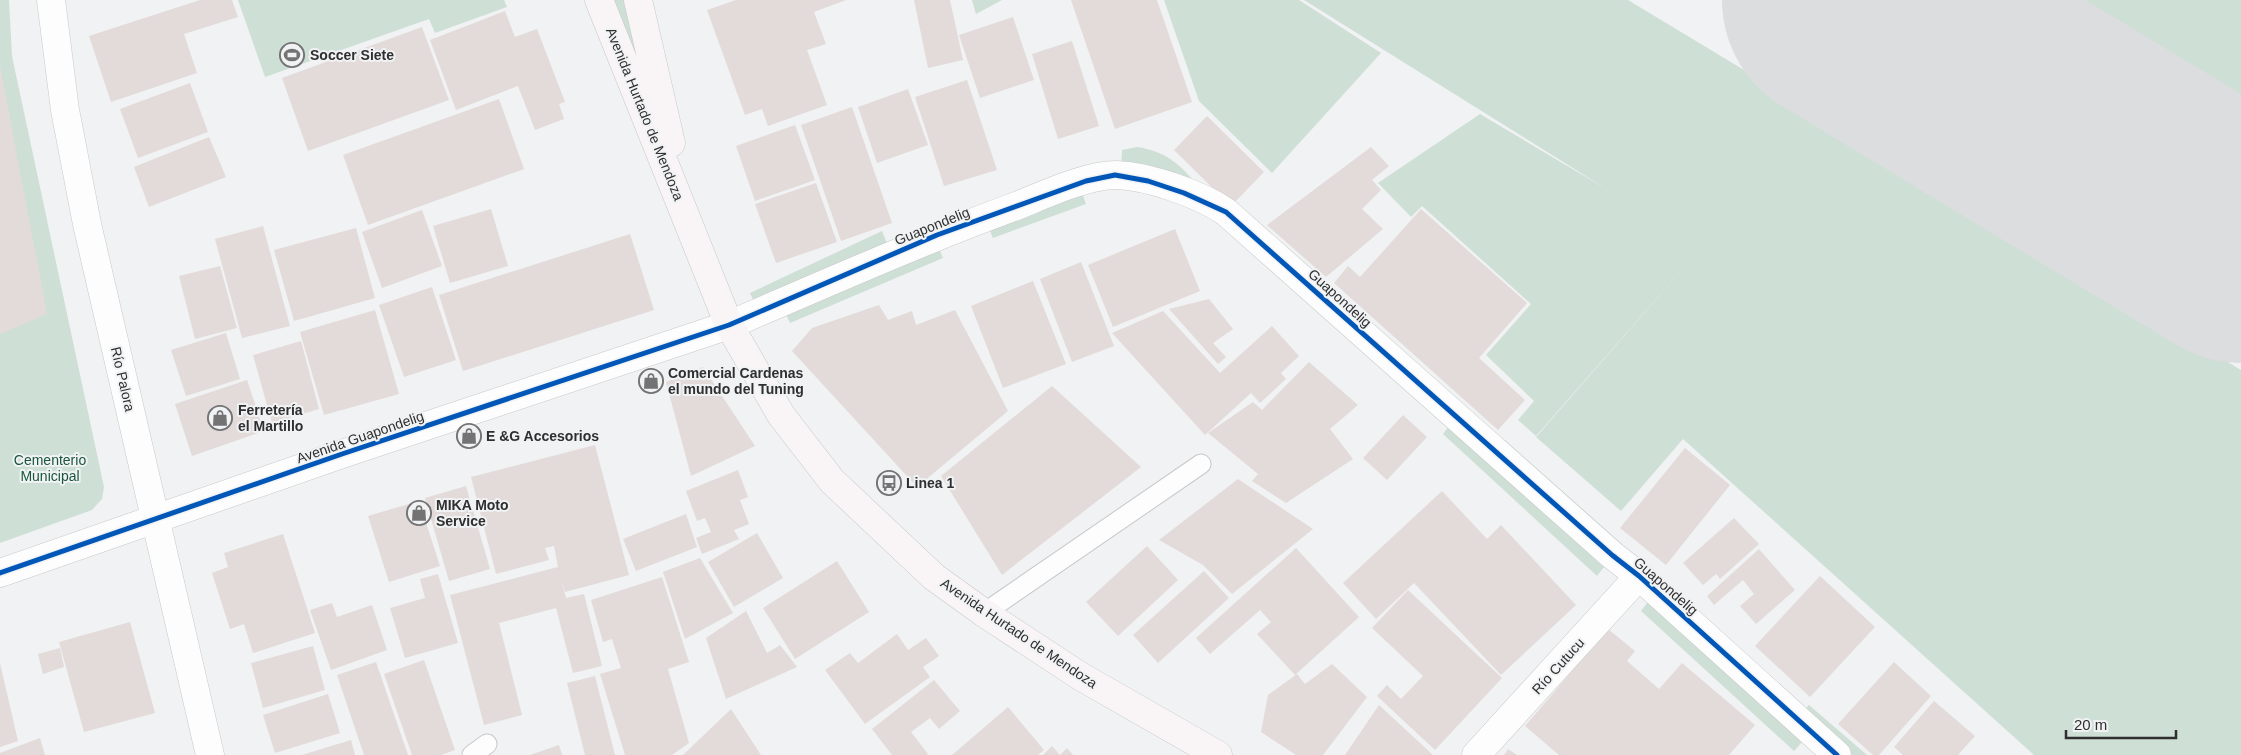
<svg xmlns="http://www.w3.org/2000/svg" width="2241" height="755" viewBox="0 0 2241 755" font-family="Helvetica,sans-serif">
	<rect width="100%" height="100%" fill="#f1f2f3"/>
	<path fill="#cedfd6" d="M0,0H9L12,56L104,487L102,499L92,510L0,543Z
		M238,0H504L507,7L435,33L429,19L265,77Z
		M608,0H626L647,94Z
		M972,0H1002L976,14Z
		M1164,0H1299L1381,53L1272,173L1199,101Z
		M1304,0H1628L2241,370V755H2034L1683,439L1621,511L1536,437L1701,248L1536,436L1518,420L1534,401L1486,355L1531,304L1422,206L1411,217L1378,183L1480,114L1608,190Z
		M2079,0H2241V97Z
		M1137,147C1165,151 1181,164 1198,187L1121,172L1122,150Z
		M1080,187L1086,204L993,238L986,221Z
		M882,231L891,253L758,311L750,293Z
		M934,237L943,258L790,323L782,306Z
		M1456,417L1495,451L1505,440L1622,544L1597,576L1443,434Z
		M1654,594L1809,734L1794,751L1641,611Z
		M1809,705L1867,755H1841L1799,716Z"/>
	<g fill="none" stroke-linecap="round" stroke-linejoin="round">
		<path stroke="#dcddde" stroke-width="248" d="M1846,0L2241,239"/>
	</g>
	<path fill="#e2dbd9" d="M200,0H232L238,17L184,34L197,73L111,102L89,36Z
		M736,0H846L814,12L826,44L807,50L827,105L768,126L762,109L745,115L707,10Z
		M914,0H950L963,60L928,68Z
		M1071,0H1157L1192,102L1115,129Z
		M505,11L515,37L537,29L565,102L559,104L564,119L535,130L518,86L456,110L430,40Z
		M1013,17L1034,80L980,98L959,35Z
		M422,27L449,100L308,151L282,78Z
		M1072,41L1099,126L1058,139L1032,54Z
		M0,66L47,314L0,334Z
		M967,80L997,170L944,186L915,97Z
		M190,83L208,132L138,158L120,109Z
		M908,89L928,145L877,163L858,107Z
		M499,99L524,169L368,225L343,155Z
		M852,107L892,223L841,241L801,125Z
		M1207,116L1264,172L1231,206L1174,150Z
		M795,125L815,180L755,201L736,146Z
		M209,137L226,177L149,207L134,167Z
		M1371,147L1389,166L1372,180L1381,190L1362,209L1383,229L1326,277L1267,225Z
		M816,183L837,242L776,263L755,204Z
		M491,209L508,266L450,283L433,226Z
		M1421,209L1527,303L1479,358L1525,400L1498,430L1334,283L1348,266L1360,277Z
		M422,210L442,266L382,288L362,232Z
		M263,226L290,326L242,338L215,239Z
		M356,228L375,298L294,321L274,250Z
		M1175,229L1200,291L1113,327L1088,265Z
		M630,234L654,310L463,371L439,295Z
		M1081,262L1114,346L1072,362L1040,279Z
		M220,266L237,328L195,339L179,276Z
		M1033,281L1066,364L1003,388L971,306Z
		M432,287L456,360L404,377L379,305Z
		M1209,299L1233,329L1213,343L1226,357L1218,364L1169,309Z
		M879,305L888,320L912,311L916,325L955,310L1008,411L917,487L792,351L812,328Z
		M375,310L399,394L324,415L300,332Z
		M1163,311L1220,373L1272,326L1299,356L1281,373L1286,379L1260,403L1251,393L1205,435L1112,333Z
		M226,333L240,379L186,396L171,350Z
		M301,341L319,409L272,423L253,355Z
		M1309,362L1358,405L1330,429L1353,459L1286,503L1252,481L1258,474L1208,433L1253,402L1262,410Z
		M703,367L755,446L691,476L666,382Z
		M247,380L264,431L192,456L175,404Z
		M1052,386L1141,467L1002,575L941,476Z
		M1403,415L1427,437L1387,480L1363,458Z
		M595,445L629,575L565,592L561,579L566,598L584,594L602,666L573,673L556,608L499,623L522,715L484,725L450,595L558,567L554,546L545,548L549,560L496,574L471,477Z
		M1685,448L1730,485L1666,565L1620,528Z
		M738,470L748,497L740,500L749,524L734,530L739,539L702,554L696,538L711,532L705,518L697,521L686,491Z
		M1238,479L1313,529L1232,594L1203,565L1159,540Z
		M466,486L490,569L449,581L425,498Z
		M1442,491L1487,539L1501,525L1576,605L1501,675L1414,583L1376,619L1343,583Z
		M419,501L440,566L389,582L368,516Z
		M686,514L697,547L636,571L623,539Z
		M1734,518L1759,544L1720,579L1716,574L1703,585L1683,563Z
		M757,533L783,578L734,607L708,562Z
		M283,534L315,633L253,653L244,624L230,629L212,573L228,567L224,553Z
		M1147,546L1178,580L1118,636L1086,602Z
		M1296,548L1359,617L1295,675L1257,634L1271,622L1260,610L1210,654L1196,638Z
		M1759,549L1795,590L1756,624L1740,606L1754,594L1743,580L1714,605L1707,596Z
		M700,558L733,613L685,639L663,572Z
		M837,561L869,612L795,659L763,608Z
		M1204,571L1229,598L1158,663L1133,635Z
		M438,574L458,643L405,658L390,608L425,598L420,579Z
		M1820,576L1875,627L1810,697L1755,646Z
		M662,577L689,662L668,669L689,743L672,755H625L600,674L621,668L612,639L603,642L591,600Z
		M1408,590L1502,678L1435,750L1377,696L1387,685L1401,699L1423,676L1372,628Z
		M332,603L337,617L372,605L387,650L331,670L310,610Z
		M746,611L767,653L780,645L797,667L726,699L706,638Z
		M130,622L155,713L84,732L59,642Z
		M1608,629L1635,651L1627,661L1659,689L1682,663L1755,725L1729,755H1559L1525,726Z
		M897,634L908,650L926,638L939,656L923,667L930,677L865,724L825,670L850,653L858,663Z
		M313,646L325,690L263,708L251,663Z
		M60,648L64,667L43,674L38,654Z
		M424,660L455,750L441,755H412L384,674Z
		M376,662L408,755H364L337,675Z
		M1894,662L1931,696L1879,755H1873L1838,724Z
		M0,663L18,741L0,747Z
		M1332,664L1367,697L1323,755H1296L1261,732L1268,695L1297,674L1305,684Z
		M595,676L615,755H585L567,683Z
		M934,680L960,711L939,729L930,718L911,732L928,754L927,755H892L872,729Z
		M328,694L340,733L275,753L263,715Z
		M1934,701L1975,736L1958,755H1903L1894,747Z
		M1379,705L1433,755H1345Z
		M1008,707L1044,750L1038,755H952Z
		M731,709L761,755H683Z
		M40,738L45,755H0V753Z
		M351,740L355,755H302Z
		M559,745L562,755H530Z
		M1052,746L1060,755L1067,748L1073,755H1043Z
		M1508,749L1517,755H1504Z"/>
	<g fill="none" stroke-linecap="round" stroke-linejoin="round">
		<defs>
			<path id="service" d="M984,613L1201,464
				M472,755L487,744"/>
			<path id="minor" d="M51,0L65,110L87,224L210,755
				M729,325C825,284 921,241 1019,205C1046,194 1087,175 1116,175C1148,176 1200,194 1226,212L1612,555L1639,576L1837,755
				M1476,755L1639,576"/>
			<path id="tertiary" d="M0,573L342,454L729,325"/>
			<path id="secondary" d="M599,0L729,325L781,415L832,481L934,577L984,613L1080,676L1218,755
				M638,0L671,143"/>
		</defs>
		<use href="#service" stroke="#c7c8c9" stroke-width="21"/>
		<use href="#minor" stroke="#c7c8c9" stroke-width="29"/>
		<use href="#tertiary" stroke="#c7c8c9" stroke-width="29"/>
		<use href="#secondary" stroke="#c7c8c9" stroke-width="29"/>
		<use href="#service" stroke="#fdfdfd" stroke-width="19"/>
		<use href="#minor" stroke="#fdfdfd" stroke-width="28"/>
		<use href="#tertiary" stroke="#fdfdfd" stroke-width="28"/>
		<use href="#secondary" stroke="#f9f5f6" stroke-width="28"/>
		<defs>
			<path id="cycleway" d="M0,573L342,454L729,325L937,235L1086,181L1115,175L1148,181L1184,193L1226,212L1612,555L1639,576L1837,755"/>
		</defs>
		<use href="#cycleway" stroke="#f0f2f4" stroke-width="8"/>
		<use href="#cycleway" stroke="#0057b8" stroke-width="5"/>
	</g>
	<defs>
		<symbol id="stadium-ring" viewBox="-11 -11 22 22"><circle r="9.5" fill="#f0f2f4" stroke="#737374" stroke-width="1.5"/><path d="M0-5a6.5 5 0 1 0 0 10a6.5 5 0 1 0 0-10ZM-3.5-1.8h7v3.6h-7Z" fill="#737374"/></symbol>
		<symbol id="shop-ring" viewBox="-11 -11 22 22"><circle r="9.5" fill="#f0f2f4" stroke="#737374" stroke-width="1.5"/><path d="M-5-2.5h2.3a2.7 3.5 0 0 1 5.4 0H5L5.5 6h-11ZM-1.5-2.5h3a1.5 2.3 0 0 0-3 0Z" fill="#737374"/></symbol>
		<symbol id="bus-ring" viewBox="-11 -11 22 22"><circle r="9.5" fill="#f0f2f4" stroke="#737374" stroke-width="1.5"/><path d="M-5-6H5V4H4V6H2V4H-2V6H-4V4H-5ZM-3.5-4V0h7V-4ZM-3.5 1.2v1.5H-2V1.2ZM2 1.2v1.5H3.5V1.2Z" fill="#737374"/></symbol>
	</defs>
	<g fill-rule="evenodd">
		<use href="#stadium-ring" x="278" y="41" width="28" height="28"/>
		<use href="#shop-ring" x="637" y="367" width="28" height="28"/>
		<use href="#shop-ring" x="206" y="404" width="28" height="28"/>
		<use href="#shop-ring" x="455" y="422" width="28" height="28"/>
		<use href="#bus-ring" x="875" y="469" width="28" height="28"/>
		<use href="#shop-ring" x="405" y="499" width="28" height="28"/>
	</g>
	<g text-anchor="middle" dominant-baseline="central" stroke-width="4" stroke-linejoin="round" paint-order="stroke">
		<g font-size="14" font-weight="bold" fill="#2f2f30" stroke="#f0f2f4" text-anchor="start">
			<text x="310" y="55">Soccer Siete</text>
			<text x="668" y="373">Comercial Cardenas<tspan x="668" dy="16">el mundo del Tuning</tspan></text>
			<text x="238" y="410">Ferretería<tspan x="238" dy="16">el Martillo</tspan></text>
			<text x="486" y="436">E &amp;G Accesorios</text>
			<text x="906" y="483">Linea 1</text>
			<text x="436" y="505">MIKA Moto<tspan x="436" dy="16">Service</tspan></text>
		</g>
		<g font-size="14" fill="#2f2f30" stroke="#f0f2f4">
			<text transform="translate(645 114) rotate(68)">Avenida Hurtado de Mendoza</text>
			<text transform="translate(932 226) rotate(-22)">Guapondelig</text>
			<text transform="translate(1340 298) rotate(42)">Guapondelig</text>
			<text transform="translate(123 379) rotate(77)">Río Palora</text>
			<text transform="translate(360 437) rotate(-19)">Avenida Guapondelig</text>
			<text transform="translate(1666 586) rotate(41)">Guapondelig</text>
			<text transform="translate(1019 633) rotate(34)">Avenida Hurtado de Mendoza</text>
			<text transform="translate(1558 666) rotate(-48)">Río Cutucu</text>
		</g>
		<g font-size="14" fill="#19563c" stroke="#f0f2f4">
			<text x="50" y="460">Cementerio<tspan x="50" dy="16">Municipal</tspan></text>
		</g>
	</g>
	<path d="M2066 730v8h110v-8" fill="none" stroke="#2f2f30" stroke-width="2.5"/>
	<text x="2074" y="730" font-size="15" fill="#2f2f30" stroke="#f0f2f4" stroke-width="4" paint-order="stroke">20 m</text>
</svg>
